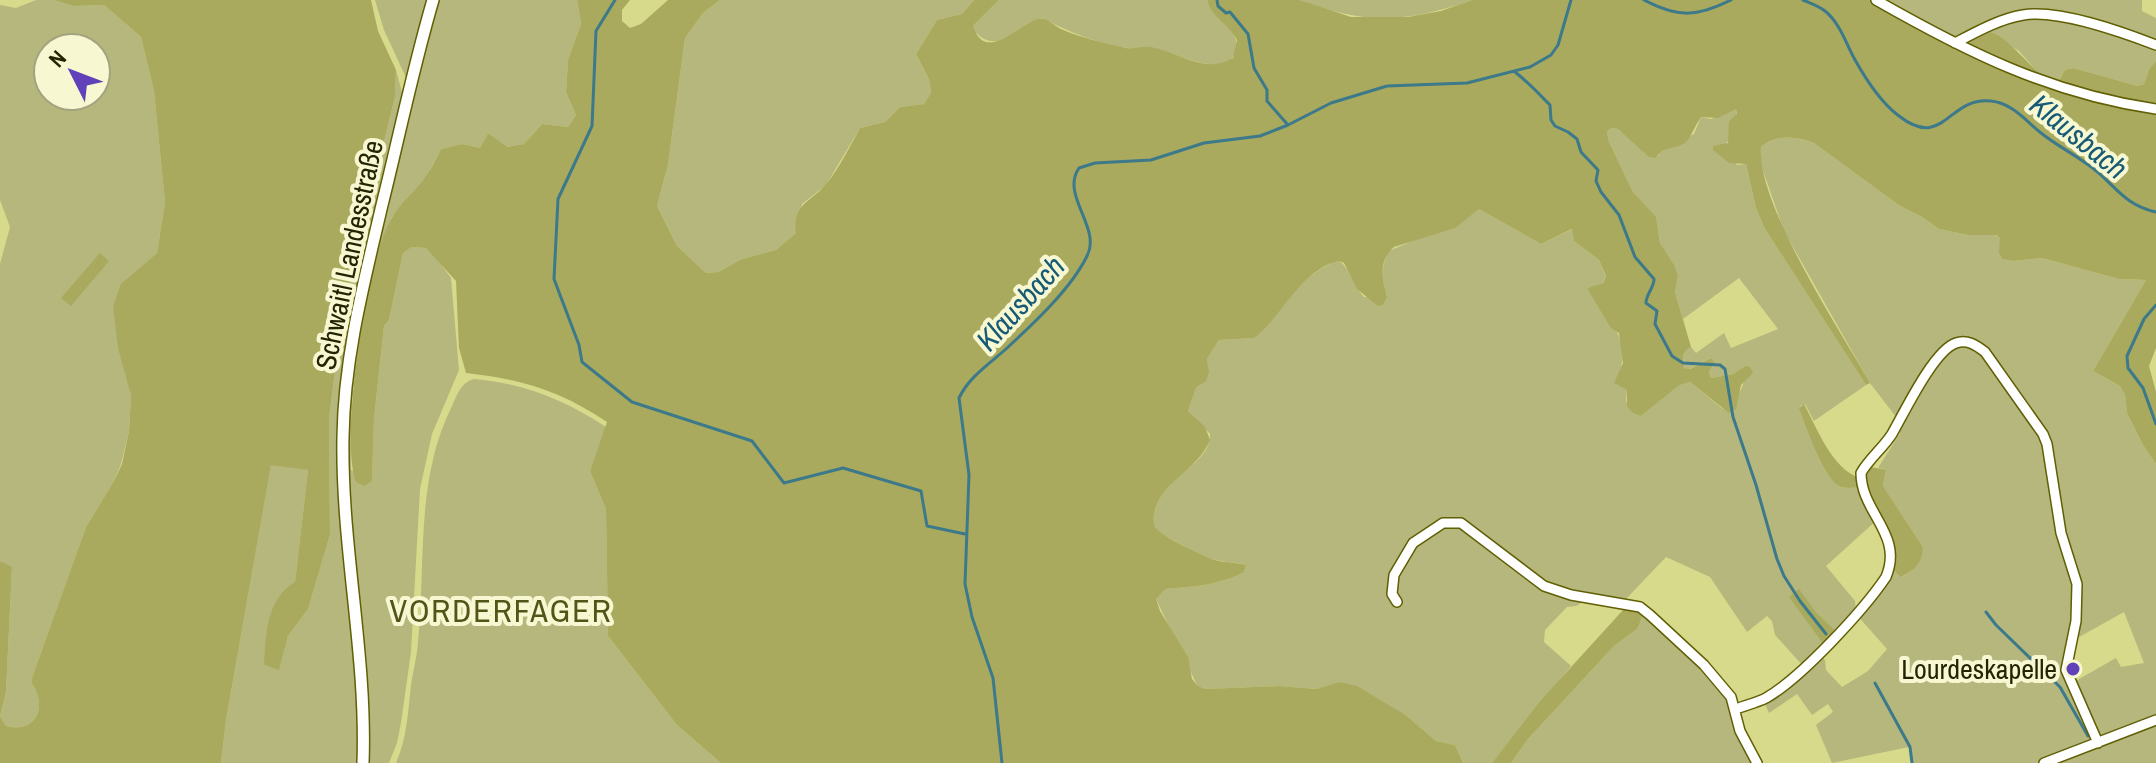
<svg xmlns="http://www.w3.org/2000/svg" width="2156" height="763" viewBox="0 0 2156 763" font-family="'Archivo Narrow',sans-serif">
	<rect width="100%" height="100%" fill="#d8da8b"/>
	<path fill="#b5b77d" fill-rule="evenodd" d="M36,0H54L73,6L104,5L141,37L154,91L165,202L157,253L122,284L113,306L131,395L129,431L121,464L114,481L86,527L34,672L31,682C48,706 37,734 6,726L0,716L6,692L12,568L0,561V264L10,227L0,200V5L16,8ZM48,48H96V96H48Z
		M375,0H428L407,80L384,30Z
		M439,0H577L581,24L568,60L566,92L576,115L568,127L542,124L524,144L506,147L488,133L480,148L462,144L441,149L426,177L391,218L381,247L360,339L352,400L351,470L372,481L374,419L384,326L389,320L403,253L412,247L426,248L435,256L451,278L459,370L432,434L420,489L411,652L401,723L397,743L389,763H368C370,652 345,542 348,431C351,352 371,276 389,200C405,133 419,65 439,0Z
		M720,0H974L962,14L937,20L916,54L929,79L931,93L924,104L900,107L885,122L860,128L826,185L802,204L796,233L776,250L742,259L718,272L706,273L677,246L657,206L668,165L685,38L703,13Z
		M999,0H1207C1212,19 1241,27 1236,50C1229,81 1173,53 1154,48C1146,46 1138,49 1130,48C1106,47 1063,30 1043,18C1037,20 1030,22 1025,25C1005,37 994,52 973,30V26Z
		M1300,0H1472C1407,23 1364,25 1300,0Z
		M1882,0H2142V11L2156,18V38C2129,28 2056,7 2029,10C2003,13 1977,29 1954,40Z
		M2051,17L2102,30L2156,48V61L2149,69L2144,84L2138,86L2073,68L2065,70L2058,81L2053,82L2044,79L2019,51L1986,31L2015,19Z
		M396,70L403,96C377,204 339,325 337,436C336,545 360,653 358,763H221L226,720L271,464L308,470L295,582L264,665L279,669L288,636L308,609L330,535L329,419L343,307L395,97Z
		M1736,109L1737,115L1729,121V140L1725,145L1737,165L1746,164L1756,208L1765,229L1866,385L1814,421L1805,404L1800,406C1808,429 1819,469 1837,485C1843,490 1855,487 1863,487L1878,519L1826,566L1855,601L1856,612L1890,566L1902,577C1916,569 1919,562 1923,547L1883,486L1886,470L1878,468L1900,433L1899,421L1870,383L1784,231L1760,162L1761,147C1775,134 1797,136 1814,143L1900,206L1922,217L1939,229L1968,235H1995L2000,238V253L2004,259L2014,261L2042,258L2119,279L2146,280L2093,371L2120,386L2125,395L2127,413L2143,445L2156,464V763H1912L1909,747L1832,763L1816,725L1833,712L1828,704L1812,715L1797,694L1769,713L1763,700L1804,667L1775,635L1772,621L1767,616L1747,632L1710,577L1666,557L1625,600L1589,598L1576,606L1567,607L1545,630L1544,642L1571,666L1492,763H1463L1455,745L1436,741L1407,716L1339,682L1318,689L1280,686L1205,689L1197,685L1156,599L1164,589C1190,587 1221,585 1244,572L1246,565C1238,562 1230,563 1221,561C1208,559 1192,552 1180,544C1175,541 1163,534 1159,532C1147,523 1158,501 1164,491C1177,472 1211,460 1210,434L1188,411L1196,388C1209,381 1208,371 1207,359L1219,340L1254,338C1275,314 1309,266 1340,261C1350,270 1354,286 1364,297H1387C1382,279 1380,268 1389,251L1466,218L1479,209L1541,244L1573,229L1574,241L1599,260L1606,277L1604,284L1587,288C1609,319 1636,343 1615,383L1627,390L1626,401L1641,416L1679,384L1690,382L1723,409C1739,399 1746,385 1745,366L1733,374L1711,378L1709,372L1715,362L1711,358L1689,369L1684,368C1682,358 1682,352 1691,347L1696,353L1724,333L1731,348L1778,329L1739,278L1683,319L1675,292L1678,276L1660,243L1656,218L1633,192L1609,142L1607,132L1611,128L1618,129L1649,156H1658L1662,150L1694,134L1701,117L1711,119ZM1799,590L1816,612L1838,633L1856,614L1887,649L1868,671L1842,687L1826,670L1825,660L1818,653L1825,646ZM2124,612L2144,663L2121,667L2116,658L2072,683L2066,670L2072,641Z
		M474,379C523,383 565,400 606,427L590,471L606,509L608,636L677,725L721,763H396C407,738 408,712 411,685C413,671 417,657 418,642C426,563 415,480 452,406C457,395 461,382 474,379Z
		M1640,607L1731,697L1752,763H1511L1528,739L1614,646L1637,629Z"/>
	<path fill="#a9aa5d" d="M54,0H371L378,31L396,70L395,97L343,307L329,419L330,535L308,609L288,636L279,670L264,665C266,635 266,599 295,582L308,470L271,465L226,720L221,763H0V561L12,567L6,692L0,716L6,726C37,734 48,706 31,682L34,672L86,527L114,481L122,464L129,431L131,395L118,348L113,306L121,284L157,253L165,202L154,91L141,37L104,5L73,6Z
		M577,0H630L622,10V21L630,28L641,24L668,0H720L703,13L685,38L668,165L657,206L677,246L706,273L718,272L742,259L776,250L796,233C792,203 812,202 827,183C840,167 850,146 860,128L885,122L900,107L924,104L931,93L929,79L916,54L937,20L962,14L974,0H999L973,26C987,69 1026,13 1045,19C1050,21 1055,26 1061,29C1079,37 1106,44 1126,48C1134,49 1143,46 1151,47C1178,52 1205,75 1233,58L1237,40C1229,24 1211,17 1207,0H1300L1351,17H1408L1441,11L1472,0H1871L1946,43C1958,39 1976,30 1989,32C2009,34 2045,89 2058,81C2061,78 2062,74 2065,70L2073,68L2138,86L2144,84L2149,69L2156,61V348L2149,366L2156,392V464L2143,445L2127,413L2125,395L2120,386L2093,371L2146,280L2119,279L2042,258L2014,261L2003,259L1999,253L2000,238L1996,235H1968L1939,229L1922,217L1900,206L1814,143C1797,136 1775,134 1761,147C1756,203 1840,330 1870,383L1866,385L1765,229L1756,208L1746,164L1729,163L1713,150V146L1728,143L1729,121L1737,114L1736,109L1718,118L1701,117C1685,142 1694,143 1663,150L1655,158L1649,157L1618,129L1611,128L1607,132L1609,142L1633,192L1656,217L1660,243L1674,265L1678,276L1675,292L1691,347C1682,352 1682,358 1684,368L1690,369L1711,358L1715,362L1709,372L1711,378L1733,374L1745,366L1750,367L1753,373L1741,385L1736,409L1729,413L1690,382L1679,385L1641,416L1633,413L1627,406V390L1614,383L1623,363L1619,333L1611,328L1587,288L1604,283L1606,276L1599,260L1574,241L1572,229L1541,244L1479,209L1455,228L1394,247C1378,261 1382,278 1387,297L1383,305L1378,306L1357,289L1344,263L1340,261C1304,267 1284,312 1258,335L1254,338L1219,340L1207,359L1209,372L1206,381L1196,388L1188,411L1205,427L1210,440C1202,460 1183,472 1168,487C1160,495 1150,515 1155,527C1159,535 1204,557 1215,560C1225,563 1236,562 1246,565L1244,572C1221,585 1190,587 1165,589L1156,599L1160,611L1188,657L1192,679L1197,685L1205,689L1280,686L1317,689L1339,682L1357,686L1407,716L1436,741L1455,745L1463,763H721L677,725L608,636L606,509L590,471L607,422C561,391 521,379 466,373L459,348L456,281L426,248L412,247L403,253L389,320L384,326L374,419L372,481L364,486L356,482C339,439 367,261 391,219C400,203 416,191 426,176C432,168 436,158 441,149L462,144L480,148L488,133L507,147L524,144L542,124L568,127L576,115L566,92L568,60L581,24Z
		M100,253L109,261L71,306L61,298Z
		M1804,404C1817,428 1832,469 1860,478L1866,466L1886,470L1883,486L1923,547C1922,563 1915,570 1901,577L1890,566L1892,557L1863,487C1856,487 1844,490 1837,485C1821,472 1807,428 1799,408Z
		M1799,589L1816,612L1838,633L1825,646L1789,597Z
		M1624,604L1640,607L1641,619L1637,629L1614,646L1528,739L1511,763H1492L1542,699L1623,610Z"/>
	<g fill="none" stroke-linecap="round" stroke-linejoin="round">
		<path stroke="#3c798a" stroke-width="3" d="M615,0L596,31L592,126L558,199L554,279L579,345L582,362L632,402L752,441L784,483L843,468L921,491L927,526L965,534
			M1217,0L1218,6L1226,13L1230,12L1248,34L1254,68L1267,90V101L1288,125
			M1644,0C1678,18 1697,17 1731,0
			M1803,0C1810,3 1819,6 1825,11C1839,22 1846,43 1854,58C1865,78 1880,102 1899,116C1944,151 1948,96 1991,101C2012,103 2026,121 2041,133C2056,145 2072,153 2087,164C2114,182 2121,204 2156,212
			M1515,72C1528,82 1539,94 1550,105L1551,120L1555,126L1568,132L1577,139L1581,152L1598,170L1596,181L1601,192L1619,215L1635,257L1654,279C1654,288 1646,294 1646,303L1657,311L1655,324L1672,356L1683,363L1720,365L1725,369L1733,417L1756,485L1777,559L1784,576L1800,601L1826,634
			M2156,305L2144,319L2127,356L2128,368L2143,388L2156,424
			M1986,612L1996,625L2060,687L2088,736
			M1875,683L1910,747L1912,763
			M1002,763L993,678L972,617L965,584L969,475L959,398C969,377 989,364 1006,349C1033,324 1071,289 1087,256C1102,228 1060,195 1079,168L1095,163L1151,160L1204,143L1260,136L1288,125L1331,103L1387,86L1467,83L1530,67L1551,55L1558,45L1571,0"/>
		<defs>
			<path id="minor" d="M1876,0C1967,52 2051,94 2156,109
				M1955,43C1976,32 1999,19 2023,15C2059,9 2122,32 2156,45
				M1397,602L1392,594L1394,575L1413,543L1443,523H1461L1544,586L1571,595L1640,607L1650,615L1704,665L1731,697L1740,731L1757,763
				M1736,709C1746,705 1756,703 1766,698C1801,678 1863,611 1886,577C1904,534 1861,513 1861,473C1869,459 1883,448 1892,434C1904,413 1934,350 1956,343C1967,339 1976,345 1985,352L2043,434L2047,444L2061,533L2077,584L2076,621L2066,670L2098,743
				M2044,763L2156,720"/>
			<path id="tertiary" d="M363,763C367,654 341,546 343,437C344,358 364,282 382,205C399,137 413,68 433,0"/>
		</defs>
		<use href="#minor" stroke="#605f03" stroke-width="12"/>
		<use href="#tertiary" stroke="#605f03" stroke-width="14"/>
		<use href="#minor" stroke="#fff" stroke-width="9"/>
		<use href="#tertiary" stroke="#fff" stroke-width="11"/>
	</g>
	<circle fill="#6041b9" stroke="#f7f8d1" stroke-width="3" cx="2073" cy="669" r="8"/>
	<g text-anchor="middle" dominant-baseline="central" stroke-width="8" stroke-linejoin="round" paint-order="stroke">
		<g font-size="28" fill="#242403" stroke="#f7f8d1">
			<text transform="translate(349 255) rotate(-78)">Schwaitl Landesstraße</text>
		</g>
		<g font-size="28" fill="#242403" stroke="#f7f8d1" text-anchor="end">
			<text x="2057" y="669">Lourdeskapelle</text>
		</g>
		<g font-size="30" font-style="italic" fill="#165a75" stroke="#f7f8d1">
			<text transform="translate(2079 136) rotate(39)">Klausbach</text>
			<text transform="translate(1020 303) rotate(-48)">Klausbach</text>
		</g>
		<g font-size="32" letter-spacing="2" fill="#535417" stroke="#f7f8d1">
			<text x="501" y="610">VORDERFAGER</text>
		</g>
	</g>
	<g transform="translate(72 72) rotate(312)"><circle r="38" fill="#f7f8d1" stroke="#a3a37f" stroke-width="2"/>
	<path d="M0-6L14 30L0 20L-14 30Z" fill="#6041b9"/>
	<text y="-12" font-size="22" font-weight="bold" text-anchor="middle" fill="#242403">N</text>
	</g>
</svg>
